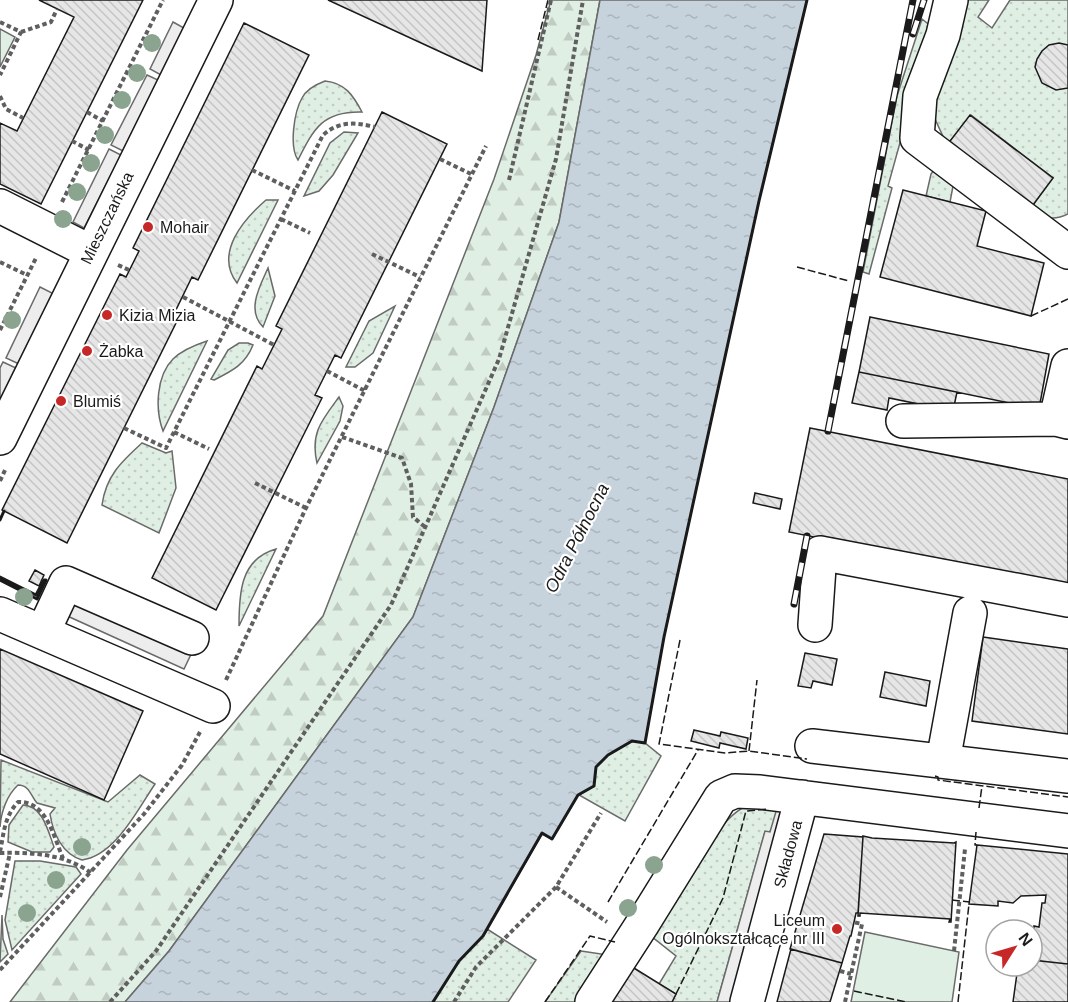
<svg xmlns="http://www.w3.org/2000/svg" width="1068" height="1002" viewBox="0 0 1068 1002" font-family="Helvetica,sans-serif">
	<defs>
		<pattern id="grass-dots" width="8" height="8" patternUnits="userSpaceOnUse" patternTransform="scale(1.5)"><rect width="8" height="8" fill="#e0efe3"/><path d="M2 2h.1M6 6h.1" fill="none" stroke="#c0ccc2" stroke-width="1.8" stroke-linecap="round"/></pattern>
		<pattern id="forest-firs" width="22" height="20" patternUnits="userSpaceOnUse" patternTransform="scale(1.5)"><rect width="22" height="20" fill="#e0efe3"/><path d="M5 1l3.5 6h-7zM16 11l3.5 6h-7z" fill="#c0ccc2"/></pattern>
		<pattern id="water-ripples" width="26" height="14" patternUnits="userSpaceOnUse" patternTransform="scale(1.5)"><rect width="26" height="14" fill="#c6d2dc"/><path d="M2 4q2-2 4 0t4 0M15 11q2-2 4 0t4 0" fill="none" stroke="#aab4bc"/></pattern>
		<pattern id="building-back-hatch" width="6" height="6" patternUnits="userSpaceOnUse" patternTransform="scale(1.5)"><rect width="6" height="6" fill="#e6e6e6"/><path d="M-1 5l2 2M0 0l6 6M5-1l2 2" fill="none" stroke="#c5c5c5"/></pattern>
	</defs>
	<rect width="100%" height="100%" fill="#fff"/>
	<path fill="url(#grass-dots)" stroke="#6a6a6a" stroke-width="1.5" d="M962,0H989L978,17L992,28L1010,0H1068V214C1054,221 1042,219 1030,209L1053,178L971,115L947,145L935,119L932,87Z
		M922,19L932,27L888,186L892,188L869,274L863,272L897,96Z
		M325,81C345,83 353,95 362,112C323,111 314,128 298,160C289,147 294,112 302,98C306,90 317,84 325,81Z
		M344,132L358,133L333,175L319,191L304,196L330,143Z
		M934,170L954,181L950,202L926,196L931,174Z
		M266,200H278L237,283C214,253 244,219 266,200Z
		M268,268L275,296L263,327C246,310 260,286 268,268Z
		M395,306L373,353L355,367H346L369,321Z
		M207,341L163,431C155,410 156,376 173,359C182,350 195,345 207,341Z
		M239,343H248L253,345C245,365 232,371 214,380L211,379L228,350Z
		M339,397L343,406L340,421L317,463C310,433 322,420 339,397Z
		M142,443L166,453L172,451L176,488L159,533L102,505C106,476 121,462 142,443Z
		M276,549L239,626C239,594 240,559 276,549Z
		M632,741L645,743L661,756L625,821L579,795L594,786L596,767L608,755Z
		M1,760L108,802L140,775L155,784C138,809 115,856 82,860C62,854 53,833 50,814L55,808L37,803C31,797 30,785 18,785C7,795 1,812 0,827Z
		M786,803L769,833L765,832L717,1002H672L676,994L659,984L676,956L651,936C668,909 717,817 745,807C757,803 773,804 786,803Z
		M23,805C43,806 48,831 54,847L50,852H32L8,842L9,825Z
		M15,861H40L76,867L81,874L12,950L5,920Z
		M2,915L3,939L8,954L0,962Z
		M487,929L536,960L508,1002H433L459,961L483,936Z
		M581,951L608,955L579,1002H545Z"/>
	<path fill="url(#forest-firs)" stroke="#6a6a6a" stroke-width="1.5" d="M551,0H600L559,222L494,407L413,617L169,951L125,1002H10L127,850L323,616L494,179L536,55Z"/>
	<path fill="#e0efe3" stroke="#6a6a6a" stroke-width="1.5" d="M0,29L15,37L0,67Z
		M865,932L959,952L952,1002H851Z"/>
	<path fill="#ededed" stroke="#6a6a6a" stroke-width="1.5" d="M173,22L184,28L161,75L150,69Z
		M147,75L158,80L123,151L111,145Z
		M109,149L121,155L84,228L73,222Z
		M40,287L54,294L19,364L6,358Z
		M3,362L16,368L0,400V368Z
		M71,595L193,650L184,669L63,614Z
		M777,808L790,809L736,1002H717L765,831L770,832Z"/>
	<path fill="url(#water-ripples)" stroke="#6a6a6a" stroke-width="1.5" d="M600,0H807L759,201L664,637L645,743L632,741L608,755L596,767L594,786L578,795L552,839L542,834L483,936L459,961L433,1002H125L169,951L413,617L494,407L559,222Z"/>
	<path fill="url(#building-back-hatch)" stroke="#1a1a1a" stroke-width="1.5" d="M39,0H143L41,204L0,184V123L17,131L74,17Z
		M328,0H487L482,71Z
		M244,23L309,55L198,280L192,277L173,316L178,319L67,543L2,510L120,274L126,277L139,251L133,248Z
		M1059,43L1068,45V88L1056,90L1042,83L1035,67L1037,59L1042,51L1049,45Z
		M382,112L447,144L341,358L335,355L315,395L322,398L216,610L152,578L257,366L262,369L282,329L276,326Z
		M970,115L1053,178L1030,209L947,145Z
		M903,190L986,211L977,246L1044,263L1031,316L880,277Z
		M870,317L1049,354L1039,409L859,372Z
		M859,372L957,392L953,411L889,398L887,410L852,403Z
		M810,428L1068,479V588L789,532Z
		M755,493L782,499L780,509L753,503Z
		M35,570L44,575L39,586L29,581Z
		M983,637L1068,649V734L972,721Z
		M0,649L143,711L104,800L0,754Z
		M805,653L837,659L832,685L813,681L811,688L798,686Z
		M885,672L930,681L926,706L880,697Z
		M694,730L720,736L721,732L748,738L746,749L720,743L719,748L691,741Z
		M824,834L863,837L858,913H856L851,936H850L842,963L790,949Z
		M863,836L872,838L954,843L956,842L951,922H949L950,919L860,913V916H858Z
		M977,845L1068,854V964L1032,960L1034,926L1039,927L1042,903H1045L1046,895L1021,896L1013,903L998,901V906L969,904Z
		M791,949L842,963L830,1002H777Z
		M1032,960L1068,964V1002H1013L1018,966H1032Z
		M629,965L676,994L672,1002H608Z"/>
	<g fill="none" stroke-linecap="round" stroke-linejoin="round">
		<defs>
			<path id="minor" d="M951,0L943,35L920,96L917,138L1068,252
				M0,206L91,252
				M1056,419L1068,366
				M903,421L1056,419L1068,422
				M0,438L216,0
				M0,614L213,706
				M815,625L820,553L1068,600
				M43,632L66,583L192,638
				M812,746L1068,776
				M943,761L970,613
				M592,1002L643,923L721,797L735,791L760,792L1068,831
				M747,1002L802,797"/>
		</defs>
		<use href="#minor" stroke="#1a1a1a" stroke-width="36"/>
		<path stroke="#5f5f5f" stroke-width="4" stroke-dasharray="4.5 3" stroke-linecap="butt" d="M0,22L21,32L0,75
			M21,32L51,22L57,9
			M0,96L6,109L23,118
			M87,112L103,121
			M72,141L89,150
			M440,159L471,174
			M252,170L295,191
			M509,180L551,0
			M62,202L163,0
			M281,219L310,233
			M372,254L420,277
			M0,262L27,275
			M118,265L129,270
			M183,297L274,345
			M0,330L36,258
			M327,371L365,391
			M124,428L166,448L323,135C339,121 355,122 375,127
			M174,432L209,449
			M342,437L402,458L411,484L413,517L425,527
			M0,481L6,468
			M255,483L306,508
			M226,680L306,508L486,146
			M0,852C4,833 4,817 18,802C47,801 53,836 63,858
			M0,853C30,852 66,854 91,873
			M556,887L607,922
			M0,897L10,853
			M954,951L965,849
			M0,970L144,814L182,765L200,732
			M840,971L851,974
			M110,1002L156,951L391,605L499,359L556,159L583,0
			M454,1002L476,967L556,887L601,813
			M845,1002L862,924L853,922"/>
		<use href="#minor" stroke="#fff" stroke-width="33"/>
		<defs>
			<path id="rail" d="M913,34L924,0
				M828,431L913,0
				M794,604L807,536"/>
		</defs>
		<use href="#rail" stroke="#1a1a1a" stroke-width="7"/>
		<use href="#rail" stroke="#fff" stroke-width="4.5" stroke-dasharray="14" stroke-linecap="butt"/>
		<path stroke="#1a1a1a" stroke-width="1.5" stroke-dasharray="8 3" stroke-linecap="butt" d="M538,40L548,0
			M797,267L849,281
			M1031,316L1068,299
			M680,640L659,744L725,753L749,751L807,759
			M749,751L757,680
			M935,776L938,777V780L1068,797
			M979,808L982,786
			M976,832L975,845H977
			M952,900L970,902
			M608,902L698,750
			M854,991L906,1002
			M676,994L723,898L746,811L768,809
			M545,1002L590,936L615,942
			M958,1002L969,904"/>
		<path stroke="#1a1a1a" stroke-width="3" d="M0,520L4,511
			M0,577L36,595L44,580H46L37,599L0,580
			M433,1002L459,961L483,936L542,833L552,839L578,795L594,786L596,767L608,755L632,741L645,743L664,637L759,201L807,0"/>
	</g>
	<g fill="#8aa48f">
		<circle cx="152" cy="43" r="9"/>
		<circle cx="137" cy="73" r="9"/>
		<circle cx="122" cy="100" r="9"/>
		<circle cx="105" cy="135" r="9"/>
		<circle cx="91" cy="163" r="9"/>
		<circle cx="77" cy="192" r="9"/>
		<circle cx="63" cy="219" r="9"/>
		<circle cx="12" cy="320" r="9"/>
		<circle cx="24" cy="597" r="9"/>
		<circle cx="82" cy="847" r="9"/>
		<circle cx="654" cy="865" r="9"/>
		<circle cx="56" cy="880" r="9"/>
		<circle cx="628" cy="908" r="9"/>
		<circle cx="27" cy="913" r="9"/>
	</g>
	<g fill="#c62828" stroke="#fff" stroke-width="2">
		<circle cx="148" cy="227" r="6"/>
		<circle cx="107" cy="315" r="6"/>
		<circle cx="87" cy="351" r="6"/>
		<circle cx="61" cy="401" r="6"/>
		<circle cx="837" cy="929" r="6"/>
	</g>
	<g text-anchor="middle" dominant-baseline="central" stroke-width="4.5" stroke-linejoin="round" paint-order="stroke">
		<g font-size="16" fill="#1a1a1a" stroke="#fff">
			<text transform="translate(107 218) rotate(-64)">Mieszczańska</text>
			<text transform="translate(788 854) rotate(-75)">Składowa</text>
		</g>
		<g font-size="16" fill="#1a1a1a" stroke="#fff" text-anchor="start">
			<text x="160" y="227">Mohair</text>
			<text x="119" y="315">Kizia Mizia</text>
			<text x="99" y="351">Żabka</text>
			<text x="73" y="401">Blumiś</text>
			<text x="825" y="920" text-anchor="end">Liceum<tspan x="825" dy="18">Ogólnokształcące nr III</tspan></text>
		</g>
		<g font-size="18" font-style="italic" fill="#1a1a1a" stroke="#fff">
			<text transform="translate(577 538) rotate(-63)">Odra Północna</text>
		</g>
	</g>
	<g transform="translate(1014 948) rotate(53)"><circle r="28" fill="#ffffff" stroke="#a3a3a3" stroke-width="1.5"/>
	<path d="M0-4.5L10 22L0 15L-10 22Z" fill="#c62828"/>
	<text y="-9" font-size="16" font-weight="bold" text-anchor="middle" fill="#1a1a1a">N</text>
	</g>
</svg>
